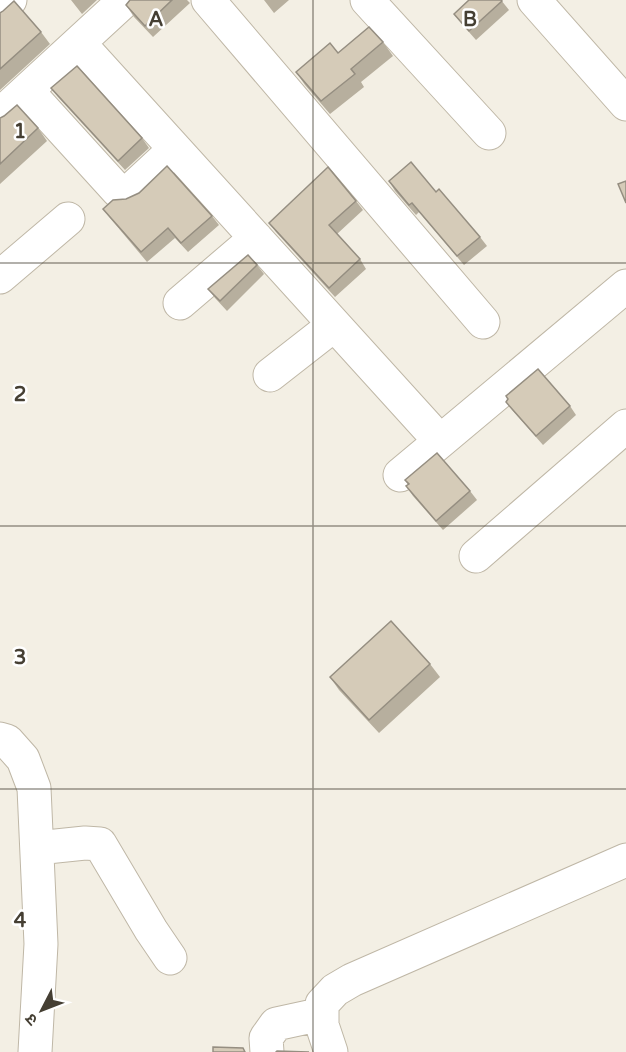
<svg xmlns="http://www.w3.org/2000/svg" width="626" height="1052" viewBox="0 0 626 1052" font-family="'Varela Round','Noto Sans Devanagari',sans-serif">
	<rect width="100%" height="100%" fill="#f3efe4"/>
	<g fill="none" stroke-linecap="round" stroke-linejoin="round">
		<defs>
			<path id="minor" d="M208,0L483,322
				M367,0L489,133
				M534,0L626,104
				M0,9L10,0
				M79,43L440,441
				M28,92L118,191H126L133,188L175,149
				M0,115L125,0
				M0,277L68,219
				M180,303L256,238
				M270,375L334,325
				M400,475L626,286
				M476,556L626,426
				M0,739L7,741L23,759L34,788L41,944L35,1052
				M37,848L85,843L100,844L151,930L170,958
				M267,1052L266,1038L276,1024L322,1014
				M331,1052L322,1025V1004L335,990L352,980L626,860"/>
		</defs>
		<use href="#minor" stroke="#bfb7a6" stroke-width="35"/>
		<use href="#minor" stroke="#fff" stroke-width="33"/>
	</g>
	<path fill="#b7af9e" d="M71,0H97L82,14Z
		M130,0H187L190,3L153,37L134,17L126,5Z
		M264,0H289L274,13Z
		M501,0L509,10L476,40L461,23L454,14Z
		M0,13L41,32L50,44L0,90Z
		M383,42L393,56L361,82L364,87L330,114L305,85L296,72L338,53Z
		M51,88L142,138L149,148L125,170L58,97Z
		M0,118L38,128L47,141L0,184Z
		M389,181L436,192L480,237L487,246L464,265L419,212L416,215L395,191Z
		M356,201L363,210L337,234L360,259L366,269L335,297L276,232L269,223Z
		M103,209L212,216L219,225L188,252L175,238L147,262L110,218Z
		M257,265L264,274L227,311L215,298L208,289Z
		M506,396L570,406L576,415L543,445L513,411L506,402L508,400Z
		M405,480L470,491L477,500L443,530L413,496L406,486L408,485Z
		M430,664L440,677L379,733L339,690L330,677Z"/>
	<path fill="#d5cbb8" stroke="#958e81" stroke-width="1.5" d="M130,0H172L145,26L126,5Z
		M469,0H501L502,1L469,31L454,14Z
		M14,1L41,32L0,69V13L3,11Z
		M369,27L383,42L351,69L355,74L321,101L296,72L330,43L338,53Z
		M77,66L142,138L118,161L51,88Z
		M17,105L38,128L0,164V118L4,116Z
		M411,162L436,192L439,189L480,237L457,256L412,203L409,205L389,181Z
		M167,166L212,216L181,243L168,228L141,252L103,209L113,200L126,199L139,193Z
		M328,167L356,201L329,225L360,259L329,288L269,223Z
		M626,181V203L618,184Z
		M248,255L257,265L220,301L208,289Z
		M538,369L570,406L536,436L506,402L508,399L506,396Z
		M437,453L470,491L436,521L406,486L409,484L405,480Z
		M391,621L430,664L369,720L330,677Z
		M213,1047L243,1048L245,1052H213Z
		M277,1051L309,1052H276Z"/>
	<path fill="none" stroke="#453f33" stroke-width="1.5" stroke-opacity="0.55" d="M313,0V1052M0,263H626M0,526H626M0,789H626"/>
	<g font-size="20" text-anchor="middle" font-weight="bold" fill="#453f33" stroke="#fff" stroke-width="5" stroke-linejoin="round" paint-order="stroke">
		<text x="156" y="26">A</text>
		<text x="470" y="26">B</text>
		<text x="20" y="138">1</text>
		<text x="20" y="401">2</text>
		<text x="20" y="664">3</text>
		<text x="20" y="927">4</text>
	</g>
	<g transform="translate(42 1010) rotate(228)" stroke="#ffffff" stroke-width="4.5" paint-order="stroke">
	<path d="M0-4.5L10 22L0 15L-10 22Z" fill="#453f33"/>
	<text y="-9" font-size="16" font-weight="bold" text-anchor="middle" fill="#453f33">उ</text>
	</g>
</svg>
